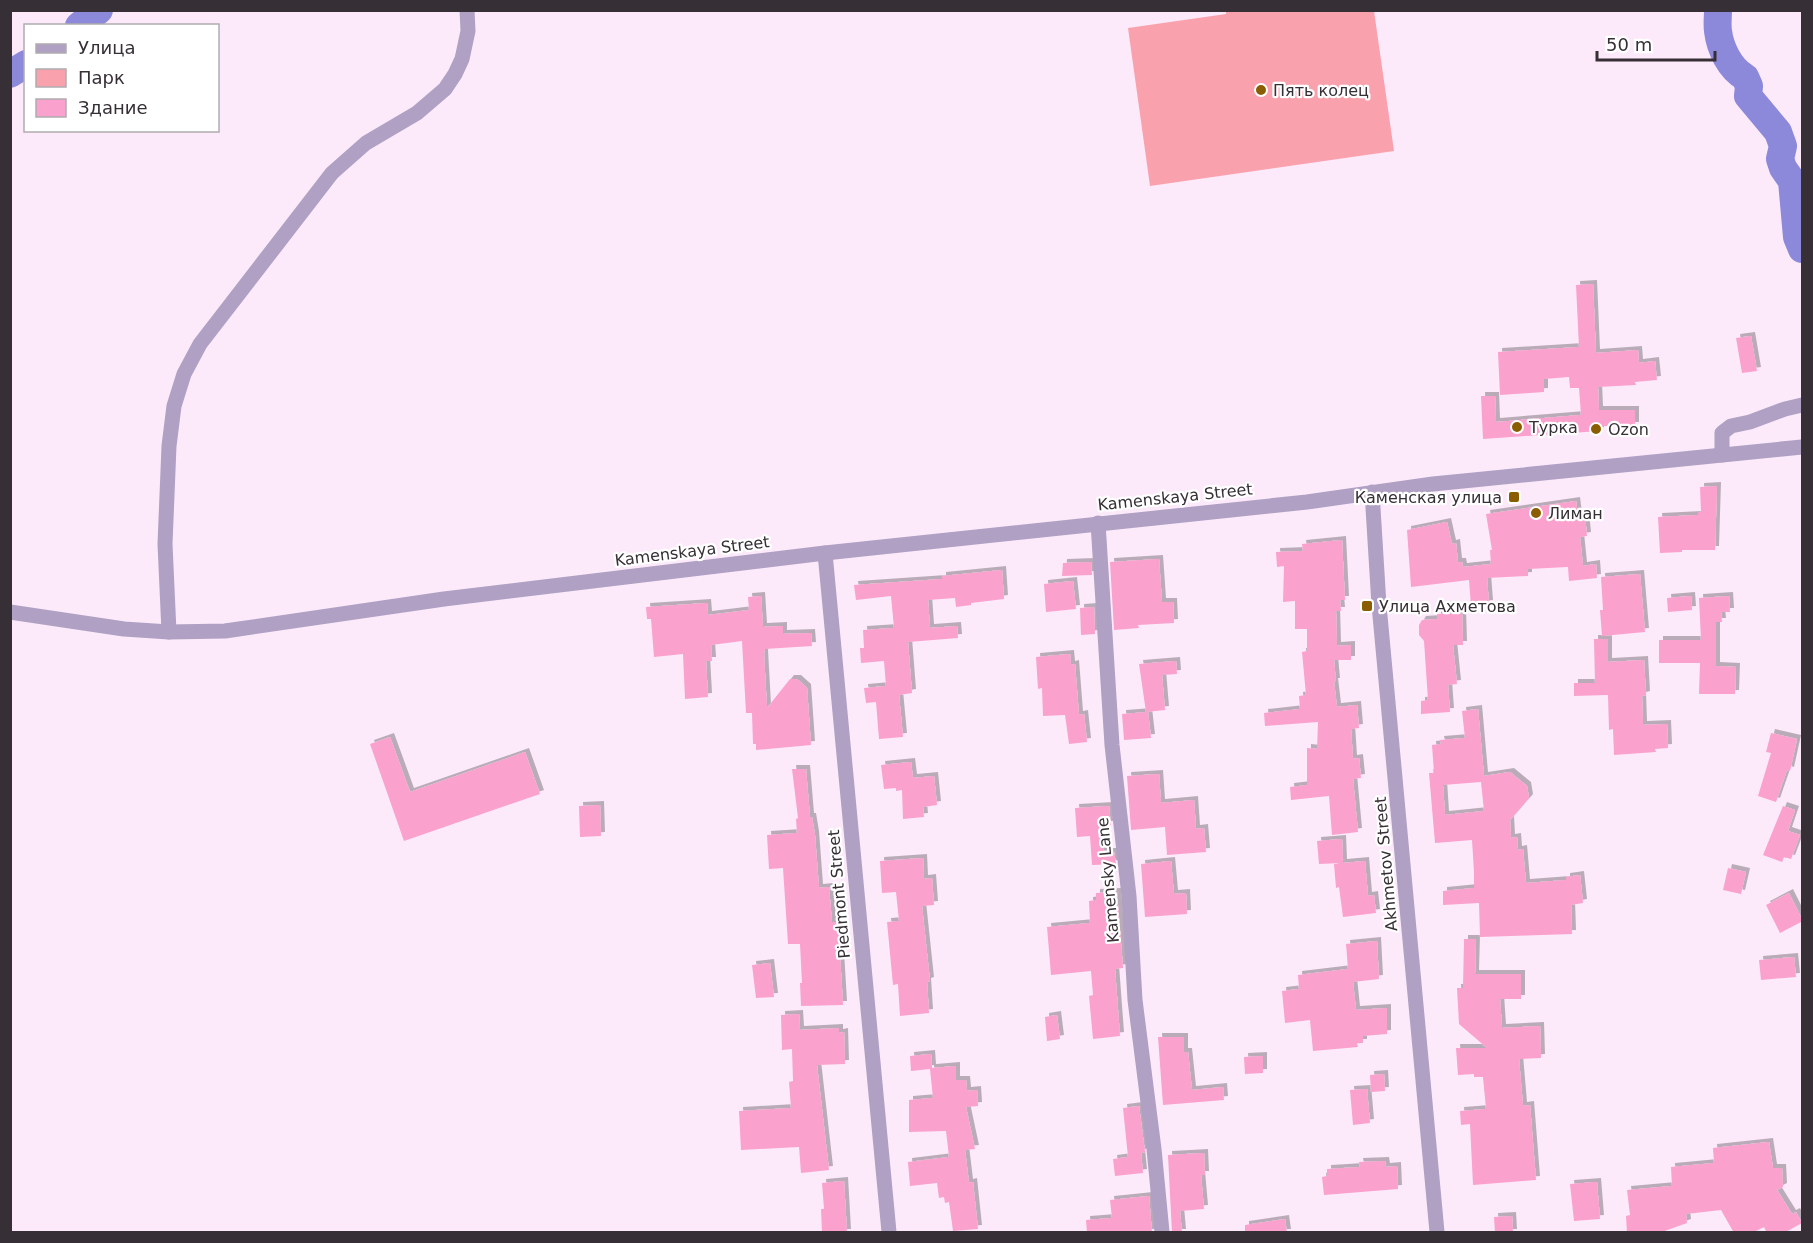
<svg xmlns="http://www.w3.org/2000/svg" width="1813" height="1243" viewBox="0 0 1813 1243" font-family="'DejaVu Sans',sans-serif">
	<defs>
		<filter id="shadow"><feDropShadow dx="4" dy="-4" stdDeviation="0" flood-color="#0004"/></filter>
	</defs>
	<rect width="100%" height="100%" fill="#fceafb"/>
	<path fill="#f9a2ae" d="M1226,11H1374L1394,151L1150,186L1128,28L1226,14Z"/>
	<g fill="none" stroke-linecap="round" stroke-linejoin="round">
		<path stroke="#8c89da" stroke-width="28" d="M1718,10C1718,17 1717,24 1718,31C1720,48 1730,69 1745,77L1749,86L1748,96L1778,132L1783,146L1780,159L1783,168L1792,181L1797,237L1802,249
			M79,26L99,10
			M10,74L26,64"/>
	</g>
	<path fill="#fba1cd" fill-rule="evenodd" filter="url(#shadow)" d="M1593,284L1596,353L1638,350L1639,363L1655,361L1657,380L1635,382L1636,385L1598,387L1599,410H1635V426H1600V431L1483,439L1481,396H1495L1496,422L1581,415L1579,388H1570L1569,377L1544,379V392L1500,395L1498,352L1579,347L1576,285Z
		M1751,336L1757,371L1742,373L1736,338Z
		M1717,486L1715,550H1682V552L1660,553L1658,517L1698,515V512H1701L1700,487Z
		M1576,501L1578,517L1585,516L1587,536L1580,537L1583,566L1596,564L1597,578L1569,581L1568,567L1528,569V576L1487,578L1489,604L1471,606L1469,580L1411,587L1407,530L1447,522L1452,544L1456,543L1458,562H1462L1463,567L1491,564L1490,550H1492L1486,514Z
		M1342,540L1345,600H1340L1341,611H1336L1337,646L1351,645V660H1334L1336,682H1334L1337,707L1357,705L1359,728L1351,729L1353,759L1359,758L1361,778L1353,779L1358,832L1332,835L1329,796L1291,800L1290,787L1307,785V748L1317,749L1318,722L1265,726L1264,713L1300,709L1299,696L1306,695L1302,652L1307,651V629H1295V601L1283,602L1284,566L1277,567L1276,552L1303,551L1302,544Z
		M1159,559L1162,602H1173L1174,623L1138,625L1139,628L1114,630L1110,562Z
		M1091,562L1092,575L1062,576L1063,563Z
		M1002,570L1004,599L971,603V605L956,607L955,598L928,600L930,628L957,626L958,638L908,642L912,693L899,695L903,737L879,739L876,702L866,703L864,688L886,686L884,661L861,663L860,648H864L863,630L894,628L891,596L856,600L854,585L942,579V576Z
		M1640,574L1645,632L1602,636L1600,610H1603L1601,577Z
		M1073,581L1076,609L1046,612L1044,584Z
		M761,596L763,627L783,626V634L811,633L812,646L765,649L764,654L767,708L790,679H797L807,688L811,745L756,750V744H753L752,713H746L742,641L711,645L712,661H706L708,697L685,699L683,654L654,657L651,619H647L646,607L707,603L708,615L749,610L748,597Z
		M1691,596L1692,610L1668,612L1667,598Z
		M1729,596L1730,612H1721L1722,622H1716V666L1736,667L1735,694H1699L1700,663H1659V640H1701L1699,598Z
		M1094,607L1095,634L1081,635L1080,608Z
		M1462,613L1463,645H1453L1457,684L1448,685L1450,712L1421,714V701L1428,700L1424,641L1419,635V625L1422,620L1437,619V614Z
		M1594,639H1608V662L1644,660L1646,695L1642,696L1643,725L1667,724L1668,748L1655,749L1656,752L1614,755L1613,729L1609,730L1608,695L1574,696V683H1595Z
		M1070,654L1071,665L1075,664L1079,715L1084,714L1087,742L1069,744L1065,715L1043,716L1042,688L1038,689L1036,657Z
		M1176,661L1177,674L1162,675L1165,710L1146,712L1139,664Z
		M1478,709L1484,776L1510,772L1527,786L1529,798L1510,820L1511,838L1517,837L1518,850L1523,849L1526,883L1566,880V877L1580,875L1583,903L1571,905L1572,934L1480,937L1479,903L1443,905V891L1474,888V872L1472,840L1435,843L1429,773H1434L1432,745L1441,744L1440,740L1465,738L1462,711ZM1481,782L1484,811L1445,815L1443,785Z
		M1148,712L1151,738L1124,740L1122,714Z
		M1771,733L1797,739L1790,771L1787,770L1776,802L1758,796L1771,753L1766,752Z
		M390,737L410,792L525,752L540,794L404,841L370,744Z
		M911,762L913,778L934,776L937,805L923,807L924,817L903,819L902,790L896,791V788L884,789L881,765Z
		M792,769H806L810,817H812L815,835L819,888L829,887L832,922H838L843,1005L801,1006L800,983H802L800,944H788L783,868L769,869L767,835L797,833L796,819L798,818Z
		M1159,774L1161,803L1194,800L1196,829L1204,828L1206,852L1167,855L1165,827L1131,830L1127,776Z
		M600,805L601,836L580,837L579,806Z
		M1109,806L1111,825H1103L1104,852H1114L1116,864L1092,865L1090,836L1077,837L1075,808Z
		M1783,806L1795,810L1788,831L1800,835L1791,859L1784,857L1782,862L1763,855Z
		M1342,839L1343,863L1365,861L1368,896L1374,895L1376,913L1343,917L1339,887L1336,888L1334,864L1341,863L1319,864L1317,841Z
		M923,858L924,879L932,878L934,905L922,906L930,981L927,982L929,1013L900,1016L898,984L893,985L887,922L899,921L896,892L882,893L880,861Z
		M1171,861L1174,894L1186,893L1187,914L1145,917L1141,864Z
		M1728,868L1746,872L1741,894L1723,890Z
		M1117,892L1123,968L1115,969L1120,1036L1093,1039L1089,996L1093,995L1091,971L1051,975L1047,927L1090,923L1089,901L1096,900V893Z
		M1789,893L1803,921L1780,933L1766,905Z
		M1464,939H1476L1475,974H1521V999H1500L1502,1028L1540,1026L1541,1058L1519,1059L1523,1106L1530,1105L1536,1180L1473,1185L1470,1124L1461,1125L1460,1111L1486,1109L1483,1077H1474V1074L1458,1075L1456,1048H1487L1459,1024L1457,988H1463Z
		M1377,941L1379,979L1353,982L1356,1010L1387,1008V1034L1363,1036V1043H1357L1358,1047L1313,1051L1310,1020L1285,1023L1282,991L1299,989L1298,975L1348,969L1346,944Z
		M1794,957L1796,977L1761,980L1759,960Z
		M770,963L774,997L756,998L752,965Z
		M799,1014L800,1030L839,1028V1033L844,1032L845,1064L817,1065L829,1170L801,1173L799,1147L741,1150L739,1111L791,1108L789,1082L793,1081L792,1049L782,1050L781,1015Z
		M1057,1015L1060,1039L1047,1041L1045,1017Z
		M1158,1037H1184V1052H1188L1192,1090L1223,1087L1224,1100L1163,1105Z
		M931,1054L932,1068L956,1066V1080H966L967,1091L977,1090L978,1106L966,1107L975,1149L965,1150L969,1183L973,1182L978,1229L953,1231L949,1202L945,1203L944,1197L939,1198L937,1183L910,1186L908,1162L949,1157L946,1131L909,1132V1100L933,1098L930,1069L911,1071L910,1056Z
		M1263,1056V1073L1245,1074L1244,1057Z
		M1384,1074L1385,1091L1371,1092L1370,1075Z
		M1367,1089L1370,1123L1353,1125L1350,1090Z
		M1139,1106L1145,1152L1141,1153L1143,1173L1115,1176L1113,1159L1128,1157L1123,1108Z
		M1769,1142L1773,1168H1782L1783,1187L1777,1190L1792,1214L1796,1212L1802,1223L1784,1233H1767L1764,1227L1752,1233H1734L1721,1210L1686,1214L1687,1223L1659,1233H1627L1626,1216L1630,1215L1627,1190L1672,1186L1671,1167L1714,1163L1713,1148Z
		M1204,1153L1205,1175H1201L1204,1209L1180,1211L1182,1233H1172L1168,1155Z
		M1385,1161L1386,1167L1397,1166L1398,1189L1324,1195L1322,1177L1327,1176V1169L1360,1167L1359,1162Z
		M844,1181L847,1233H822L821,1209H824L822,1183Z
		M1597,1182L1600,1219L1574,1221L1570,1184Z
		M1149,1196L1152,1233H1087L1086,1220L1112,1218L1110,1200Z
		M1512,1216L1513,1233H1495L1494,1217Z
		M1285,1219L1287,1233H1245V1225Z"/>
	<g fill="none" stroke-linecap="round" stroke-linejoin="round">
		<path stroke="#b0a0c3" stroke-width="15" d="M1722,455V433L1731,426L1750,422L1785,409L1802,405
			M1098,523L1112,745L1129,896L1135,1000L1154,1149L1162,1232
			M825,553L889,1232
			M169,632L165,544L169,446L174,406L184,374L200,344L332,173L366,143L417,113L445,89L455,74L462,59L468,31L467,10"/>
		<path stroke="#b0a0c3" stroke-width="15" d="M1372,492L1379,605L1437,1232
			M10,612L124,629L169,632L225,631L444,599L825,553L1307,502L1433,484L1802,447"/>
	</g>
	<g fill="#8a5d00" stroke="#fff" stroke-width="2">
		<circle cx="1261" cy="90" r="6"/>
		<circle cx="1517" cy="427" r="6"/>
		<circle cx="1596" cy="429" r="6"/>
		<rect x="1508" y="491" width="12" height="12" rx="3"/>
		<circle cx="1536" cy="513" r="6"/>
		<rect x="1361" y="600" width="12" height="12" rx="3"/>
	</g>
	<g text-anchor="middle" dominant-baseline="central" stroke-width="4.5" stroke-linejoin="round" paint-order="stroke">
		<g font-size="16" fill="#362f35" stroke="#fff" text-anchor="start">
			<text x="1273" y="90">Пять колец</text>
			<text x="1529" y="427">Турка</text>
			<text x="1608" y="429">Ozon</text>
			<text x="1502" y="497" text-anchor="end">Каменская улица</text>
			<text x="1548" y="513">Лиман</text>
			<text x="1379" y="606">Улица Ахметова</text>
		</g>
		<g font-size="16" fill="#362f35" stroke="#fff">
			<text transform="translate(1175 497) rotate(-6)">Kamenskaya Street</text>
			<text transform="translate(692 551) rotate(-7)">Kamenskaya Street</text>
			<text transform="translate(1386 864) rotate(-95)">Akhmetov Street</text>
			<text transform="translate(1108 880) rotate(-95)">Kamensky Lane</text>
			<text transform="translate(839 894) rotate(-95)">Piedmont Street</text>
		</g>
	</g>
	<rect width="1813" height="1243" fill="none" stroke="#362f35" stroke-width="24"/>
	<rect x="24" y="24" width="195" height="108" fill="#ffffff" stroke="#afacae" stroke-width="1.5"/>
	<rect x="36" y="44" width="30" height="9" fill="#b0a0c3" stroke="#afacae" stroke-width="1.5"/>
	<text x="78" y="54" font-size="18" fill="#362f35">Улица</text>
	<rect x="36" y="69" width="30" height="18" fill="#f9a2ae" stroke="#afacae" stroke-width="1.5"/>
	<text x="78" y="84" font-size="18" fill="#362f35">Парк</text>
	<rect x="36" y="99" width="30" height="18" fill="#fba1cd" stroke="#afacae" stroke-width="1.5"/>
	<text x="78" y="114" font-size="18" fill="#362f35">Здание</text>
	<path d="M1597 51v9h118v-9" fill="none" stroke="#362f35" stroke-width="3"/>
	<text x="1606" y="51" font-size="18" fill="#362f35" stroke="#ffffff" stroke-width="4.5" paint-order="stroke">50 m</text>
</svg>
